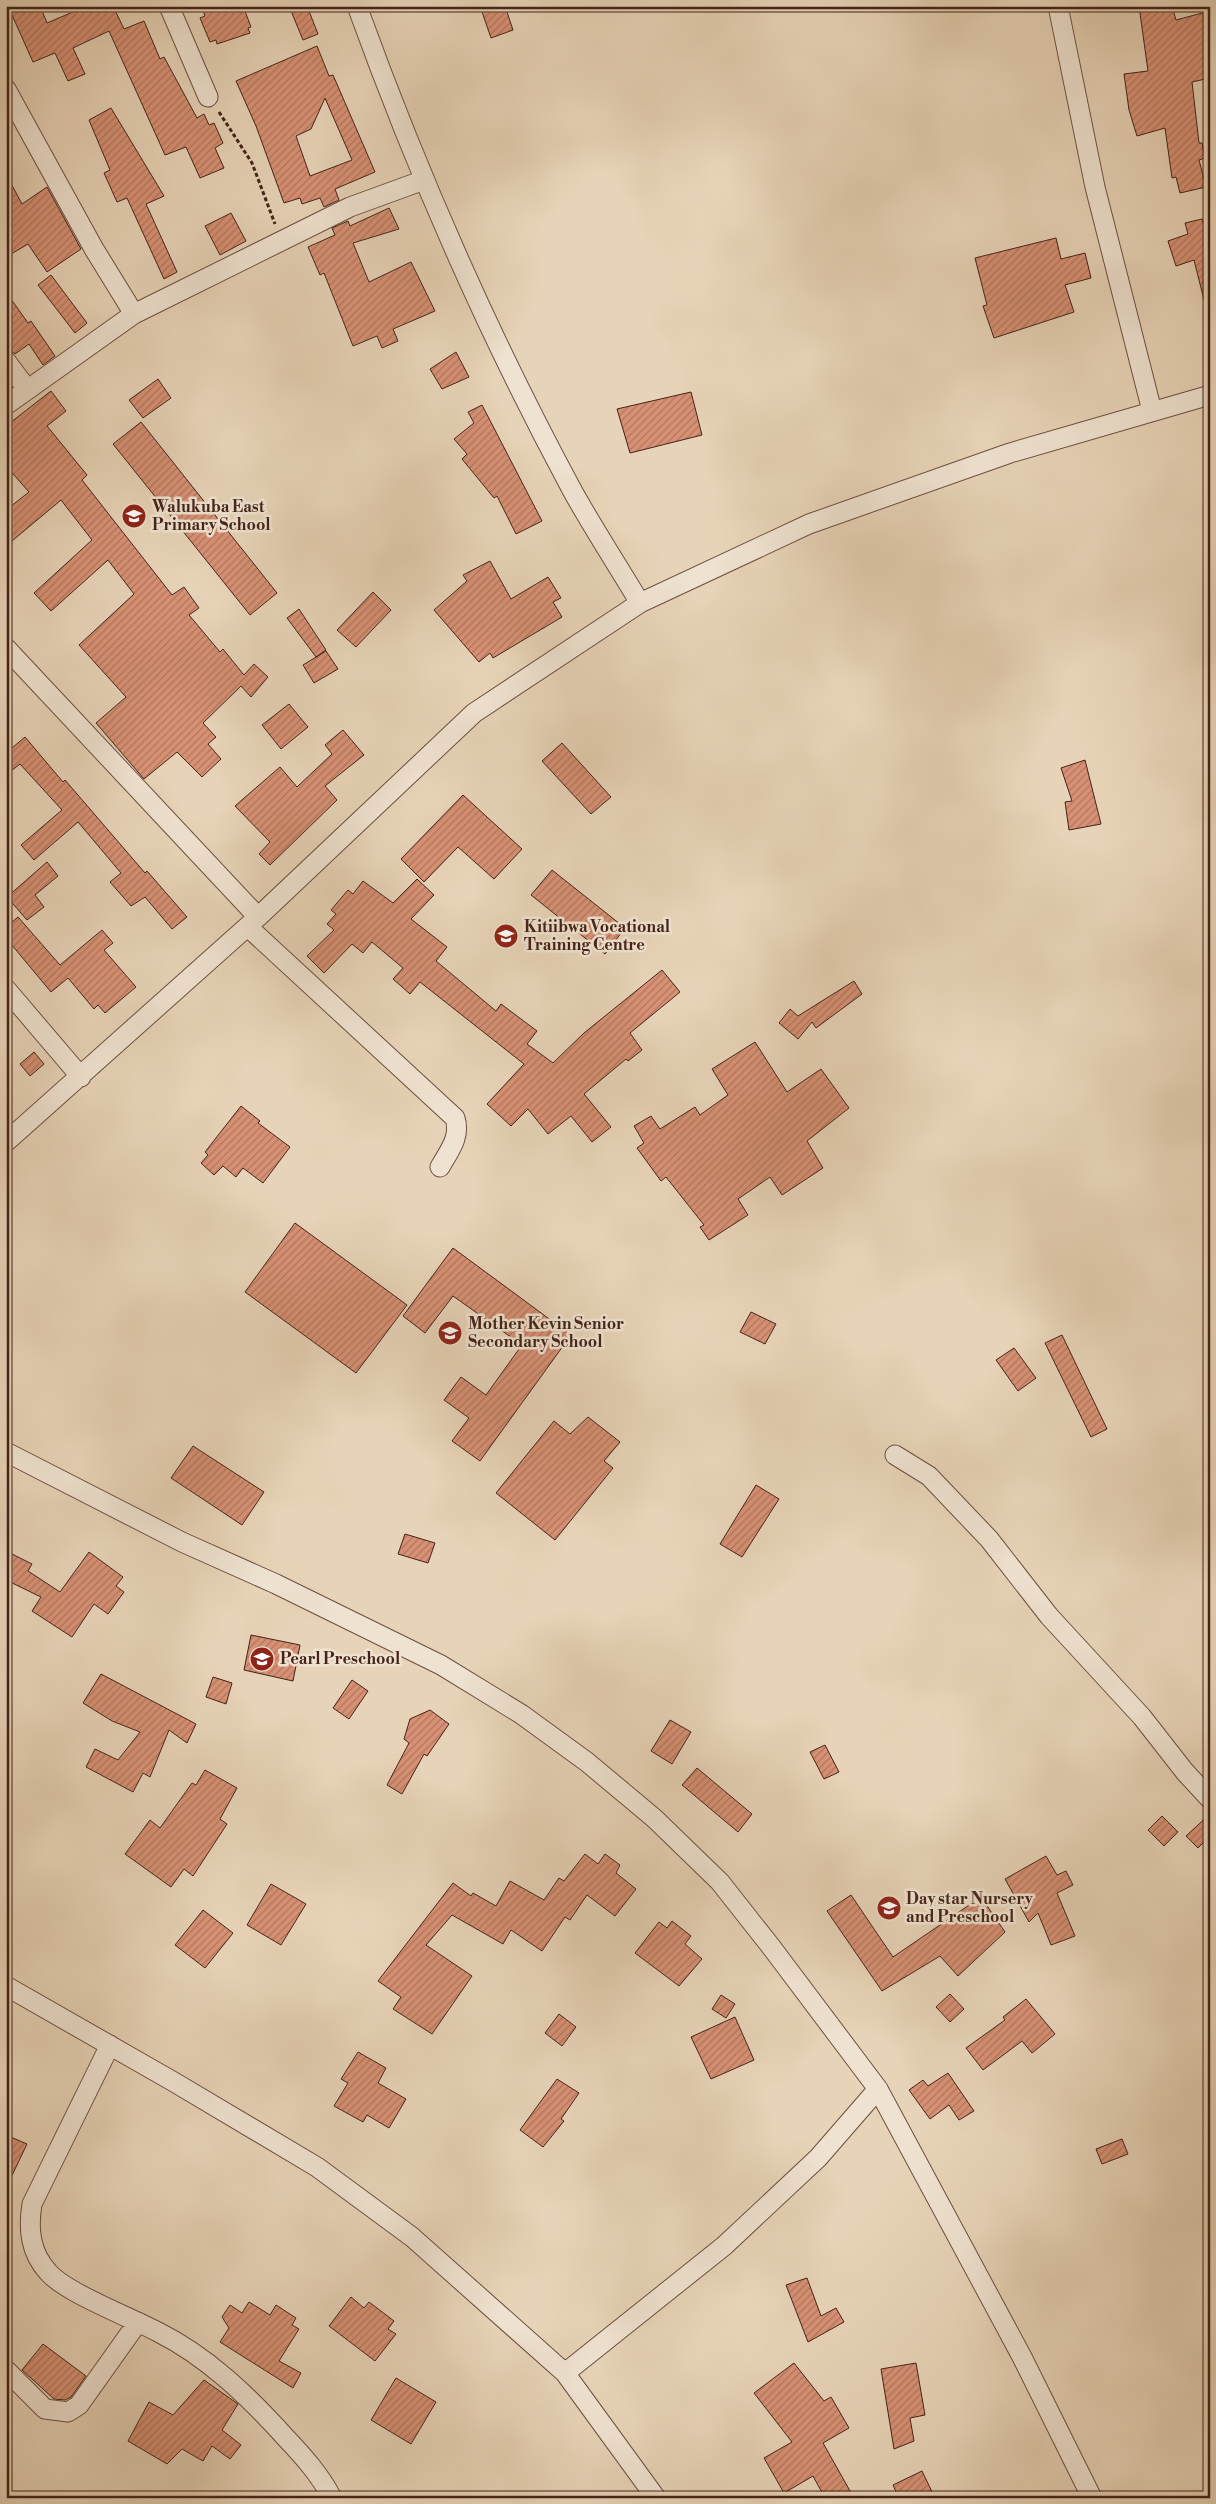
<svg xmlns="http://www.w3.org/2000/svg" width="1216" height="2504" viewBox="0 0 1216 2504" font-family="'Libre Bodoni',serif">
	<defs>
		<pattern id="building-hatch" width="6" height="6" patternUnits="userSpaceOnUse" patternTransform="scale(1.25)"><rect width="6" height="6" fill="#d89175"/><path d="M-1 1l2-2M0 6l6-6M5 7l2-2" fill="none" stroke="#b1765f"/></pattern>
	</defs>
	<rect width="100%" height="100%" fill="#e7d3b7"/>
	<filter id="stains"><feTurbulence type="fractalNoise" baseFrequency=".004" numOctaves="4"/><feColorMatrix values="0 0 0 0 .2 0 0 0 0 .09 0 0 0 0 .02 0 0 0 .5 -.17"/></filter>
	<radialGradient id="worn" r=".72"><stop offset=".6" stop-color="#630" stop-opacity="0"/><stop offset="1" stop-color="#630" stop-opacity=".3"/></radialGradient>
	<path fill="url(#building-hatch)" stroke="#442318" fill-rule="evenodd" d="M8,6H40L47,23L87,6H113L124,29L144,21L160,59L164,57L197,118L204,114L209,125L214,123L223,143L215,148L224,168L200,178L186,147L165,155L109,31L73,48L85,74L68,81L55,53L33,62Z
		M201,6H243L251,27L248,28L250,33L217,44L216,40L210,42L200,18L205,16Z
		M289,6H307L318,34L303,40Z
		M480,6H505L513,30L491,38Z
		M1139,6H1172L1176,20L1206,12L1210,26V78L1192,82L1199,143H1202L1205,158L1199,160L1206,187L1180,193L1176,177L1172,178L1165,128L1137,136L1129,110L1124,74L1148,71Z
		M317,46L329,76L333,75L375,172L335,189L339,200L324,207L320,198L302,204L300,198L284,203L256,126L236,81ZM325,98L352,160L310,176L296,136L311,129Z
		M111,108L164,196L146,204L177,272L164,279L127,198L117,202L104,173L110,170L89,120Z
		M6,174L22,204L47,187L81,249L47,272L28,244L6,257Z
		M389,208L399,229L353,243L369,282L411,262L435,311L393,329L398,341L382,348L377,336L353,346L324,273L320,275L308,247L335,235L332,228L348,221L350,226Z
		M231,213L246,241L220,255L205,226Z
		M1202,219L1203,222L1210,221V299L1204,300L1194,260L1176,266L1168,241L1188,234L1185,223Z
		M1056,238L1061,259L1085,253L1091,278L1065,285L1074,312L994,338L983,306L987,305L975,258Z
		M51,275L87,323L75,333L38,285Z
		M6,292L28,323L31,321L55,356L43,365L29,344L15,354L6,346Z
		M456,352L469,377L442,389L430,369Z
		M158,379L171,398L143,418L129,400Z
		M51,391L66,411L47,426L87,475L82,480L172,595L184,587L199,608L189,615L220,652L223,649L244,675L254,664L268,677L251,697L241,686L203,723L216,737L208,744L221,759L202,777L177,752L144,779L96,723L126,697L79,645L134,594L108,560L51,611L34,593L92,540L61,500L6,546V510L29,492L6,466V426Z
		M691,392L702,435L630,453L617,409Z
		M482,405L542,521L516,534L497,496L494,498L462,459L467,454L454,439L474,423L468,412Z
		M141,422L277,593L250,615L113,444Z
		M490,561L511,599L548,577L561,598L553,602L562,617L493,658L490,653L479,662L434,610L467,581L463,575Z
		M373,592L391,610L356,647L337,630Z
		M299,609L326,650L316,657L287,618Z
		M326,651L338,669L314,683L303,665Z
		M289,704L308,727L281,749L262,725Z
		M343,730L364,755L325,786L337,800L270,865L259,854L270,842L235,806L280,767L297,787L332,754L325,745Z
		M25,737L63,782L65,780L145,873L147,871L187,917L172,929L145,897L131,906L110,882L121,873L78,822L34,860L21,845L62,810L20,764L6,775V753Z
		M562,743L611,797L591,814L542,761Z
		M1085,760L1101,824L1069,830L1065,802L1072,801L1061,768Z
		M463,795L522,849L494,879L458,847L424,882L401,859Z
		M47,862L58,876L35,895L44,907L27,920L7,897Z
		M552,870L625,928L605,954L531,895Z
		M417,879L434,895L411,919L447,947L436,961L496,1011L501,1004L537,1031L527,1044L553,1063L584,1033L662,970L680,992L630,1033L642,1050L628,1061L626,1059L584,1094L611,1127L592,1142L571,1116L548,1134L528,1109L511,1126L487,1104L524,1064L420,982L410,994L393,979L403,968L372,942L363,953L352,944L324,973L307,956L334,930L327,924L336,914L331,910L348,890L353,894L363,881L393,903Z
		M18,917L60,965L102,930L113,943L104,950L136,987L105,1013L98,1005L94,1009L68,978L51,992L6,938V927Z
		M854,981L862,994L816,1028L812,1022L798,1039L779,1023L790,1009L798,1016Z
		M755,1042L787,1092L821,1069L849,1108L807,1141L823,1168L782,1195L770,1177L738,1199L748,1215L709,1240L700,1227L704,1225L666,1177L661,1181L637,1148L644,1143L634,1126L651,1116L660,1129L695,1107L700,1115L728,1095L712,1069Z
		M34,1052L44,1064L30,1076L20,1064Z
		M241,1106L260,1121L258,1123L290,1147L263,1183L243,1168L236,1177L223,1166L214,1175L201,1163L208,1155L205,1152Z
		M295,1223L407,1305L356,1373L245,1292Z
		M453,1248L571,1335L480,1461L452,1441L469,1418L444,1400L461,1377L486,1395L522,1345L453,1296L425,1333L403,1316Z
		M751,1312L776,1324L765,1344L740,1332Z
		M1062,1335L1107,1429L1091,1437L1045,1343Z
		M1014,1348L1036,1378L1018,1391L996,1360Z
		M588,1417L620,1442L604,1461L613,1468L555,1540L496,1493L554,1421L570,1434Z
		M193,1446L264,1492L242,1525L171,1478Z
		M756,1485L779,1499L742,1557L720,1544Z
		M405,1534L435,1543L428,1563L398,1554Z
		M6,1551L32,1564L28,1571L60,1592L89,1552L123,1577L116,1586L124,1592L108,1614L94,1604L72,1637L32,1611L41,1597L6,1580Z
		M251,1635L300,1645L293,1681L244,1670Z
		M101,1674L196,1724L187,1743L169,1730L150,1777L143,1773L133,1792L86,1767L95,1749L118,1760L140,1732L112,1721L83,1703Z
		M213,1677L232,1683L226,1704L206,1697Z
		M352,1680L368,1691L349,1719L333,1708Z
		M430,1710L449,1724L427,1756L424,1754L402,1794L387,1785L409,1743L404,1739L410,1719Z
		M670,1720L691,1732L672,1764L651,1751Z
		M825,1745L839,1772L824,1779L810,1752Z
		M697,1768L752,1814L738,1832L682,1785Z
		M205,1770L237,1788L220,1819L227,1824L193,1876L184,1869L171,1887L125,1854L150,1820L160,1828L192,1783L196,1785Z
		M1210,1814V1836L1198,1848L1186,1836Z
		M1162,1816L1178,1832L1164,1846L1148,1830Z
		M585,1854L598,1864L605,1854L620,1865L616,1873L636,1889L615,1916L587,1895L570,1920L565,1917L542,1951L511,1930L503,1944L452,1915L426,1945L472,1976L432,2034L393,2009L401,1997L378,1981L453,1883L471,1896L473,1893L496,1906L510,1881L544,1900L559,1878L564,1881Z
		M1046,1856L1057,1875L1066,1871L1073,1885L1057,1893L1075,1936L1051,1945L1038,1913L1029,1922L1005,1879Z
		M271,1884L306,1904L281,1945L247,1925Z
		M851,1895L893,1957L981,1897L1005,1932L958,1976L940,1956L882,1991L827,1911Z
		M203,1910L233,1933L205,1968L175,1945Z
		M672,1921L691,1936L685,1944L702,1959L679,1986L635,1953L659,1922L667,1928Z
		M950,1994L964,2009L950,2022L936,2007Z
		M721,1995L735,2004L726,2018L712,2009Z
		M1026,1999L1055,2034L1032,2053L1022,2041L983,2070L966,2048L1005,2020L1003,2017Z
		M559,2014L576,2027L562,2046L545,2033Z
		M735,2017L754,2060L711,2079L691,2037Z
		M358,2052L386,2068L378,2083L406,2099L389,2128L367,2115L363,2122L334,2106L348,2083L341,2079Z
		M948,2073L974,2111L959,2120L949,2105L930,2119L909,2090L923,2080L928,2086Z
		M557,2079L579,2093L561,2119L564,2121L543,2147L520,2130Z
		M6,2135L27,2144L6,2188Z
		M1122,2139L1128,2154L1102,2164L1096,2149Z
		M807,2278L821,2316L836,2308L844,2322L808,2342L786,2285Z
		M351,2297L364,2308L369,2302L394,2321L388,2329L396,2334L375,2361L329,2326Z
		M249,2302L270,2315L276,2305L296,2318L292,2325L299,2329L279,2361L301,2373L293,2388L220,2342L229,2328L222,2317L230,2305L242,2313Z
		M43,2344L86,2376L71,2397L65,2400L54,2399L22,2370Z
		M794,2363L824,2401L831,2397L849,2428L823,2443L854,2498H825L813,2476L784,2493L764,2458L792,2442L754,2393Z
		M916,2363L925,2415L910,2418L914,2441L894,2449L881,2369Z
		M396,2378L436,2402L411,2444L371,2420Z
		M204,2380L238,2404L222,2430L241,2445L230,2459L212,2446L203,2461L182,2449L167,2464L128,2441L149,2402L173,2415Z
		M922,2471L935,2498H899L893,2485Z"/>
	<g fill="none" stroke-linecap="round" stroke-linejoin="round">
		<defs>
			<path id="minor" d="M169,6L208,97
				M357,6C417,172 488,334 572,490C593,528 618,566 640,603
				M1058,6L1095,187L1152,411
				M6,89L94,249L134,314
				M6,361L27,389
				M6,405L134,314L350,207L424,180
				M6,648L258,917
				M248,927L455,1118C461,1137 449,1151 440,1167
				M6,989L81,1077
				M6,1142L258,917L474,713L640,603L809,524L1010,453L1210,395
				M6,1452L182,1542L276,1584L441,1665L521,1714L587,1762L654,1818L720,1882L772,1948L878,2089L1022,2357L1092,2498
				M895,1455L929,1476L989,1539L1049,1616L1142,1717L1185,1772L1210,1799
				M6,1986L174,2082L317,2167L412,2237L565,2373L656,2498
				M110,2045L32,2204C28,2229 30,2252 48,2272C66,2293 130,2317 158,2332C208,2357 249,2397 286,2438C304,2457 320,2475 332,2498
				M6,2370L45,2409L68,2412L79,2405L138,2322
				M565,2373L724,2246L818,2158L878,2089"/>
		</defs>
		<use href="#minor" stroke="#6d4f40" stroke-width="21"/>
		<path stroke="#442318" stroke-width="3" stroke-dasharray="4 2.5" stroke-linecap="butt" d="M219,112L252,163L275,224"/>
		<use href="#minor" stroke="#efe2d0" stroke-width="19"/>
	</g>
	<defs>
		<symbol id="school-disc" viewBox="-11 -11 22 22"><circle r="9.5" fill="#8f2418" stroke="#efe2d0"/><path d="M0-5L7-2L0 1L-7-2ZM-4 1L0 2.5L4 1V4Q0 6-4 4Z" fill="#fff"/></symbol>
	</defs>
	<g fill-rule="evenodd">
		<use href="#school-disc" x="120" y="502" width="28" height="28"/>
		<use href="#school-disc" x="492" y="922" width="28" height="28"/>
		<use href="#school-disc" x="436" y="1319" width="28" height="28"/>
		<use href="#school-disc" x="248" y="1645" width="28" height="28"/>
		<use href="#school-disc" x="875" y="1894" width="28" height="28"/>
	</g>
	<g text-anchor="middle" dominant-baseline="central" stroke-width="5" stroke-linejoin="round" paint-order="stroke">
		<g font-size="16" font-weight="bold" fill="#442318" stroke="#efe2d0" text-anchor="start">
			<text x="152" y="507">Walukuba East<tspan x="152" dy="18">Primary School</tspan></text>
			<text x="524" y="927">Kitiibwa Vocational<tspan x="524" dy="18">Training Centre</tspan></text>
			<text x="468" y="1324">Mother Kevin Senior<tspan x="468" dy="18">Secondary School</tspan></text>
			<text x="280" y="1659">Pearl Preschool</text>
			<text x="906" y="1899">Day star Nursery<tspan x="906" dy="18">and Preschool</tspan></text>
		</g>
	</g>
	<rect width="1216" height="2504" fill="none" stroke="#e7d3b7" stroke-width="25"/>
	<rect x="8" y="8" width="1201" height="2489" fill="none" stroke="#442318" stroke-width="2.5"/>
	<rect x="12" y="12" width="1191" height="2479" fill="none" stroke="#442318"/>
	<rect width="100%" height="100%" filter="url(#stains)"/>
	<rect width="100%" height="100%" fill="url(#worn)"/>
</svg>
